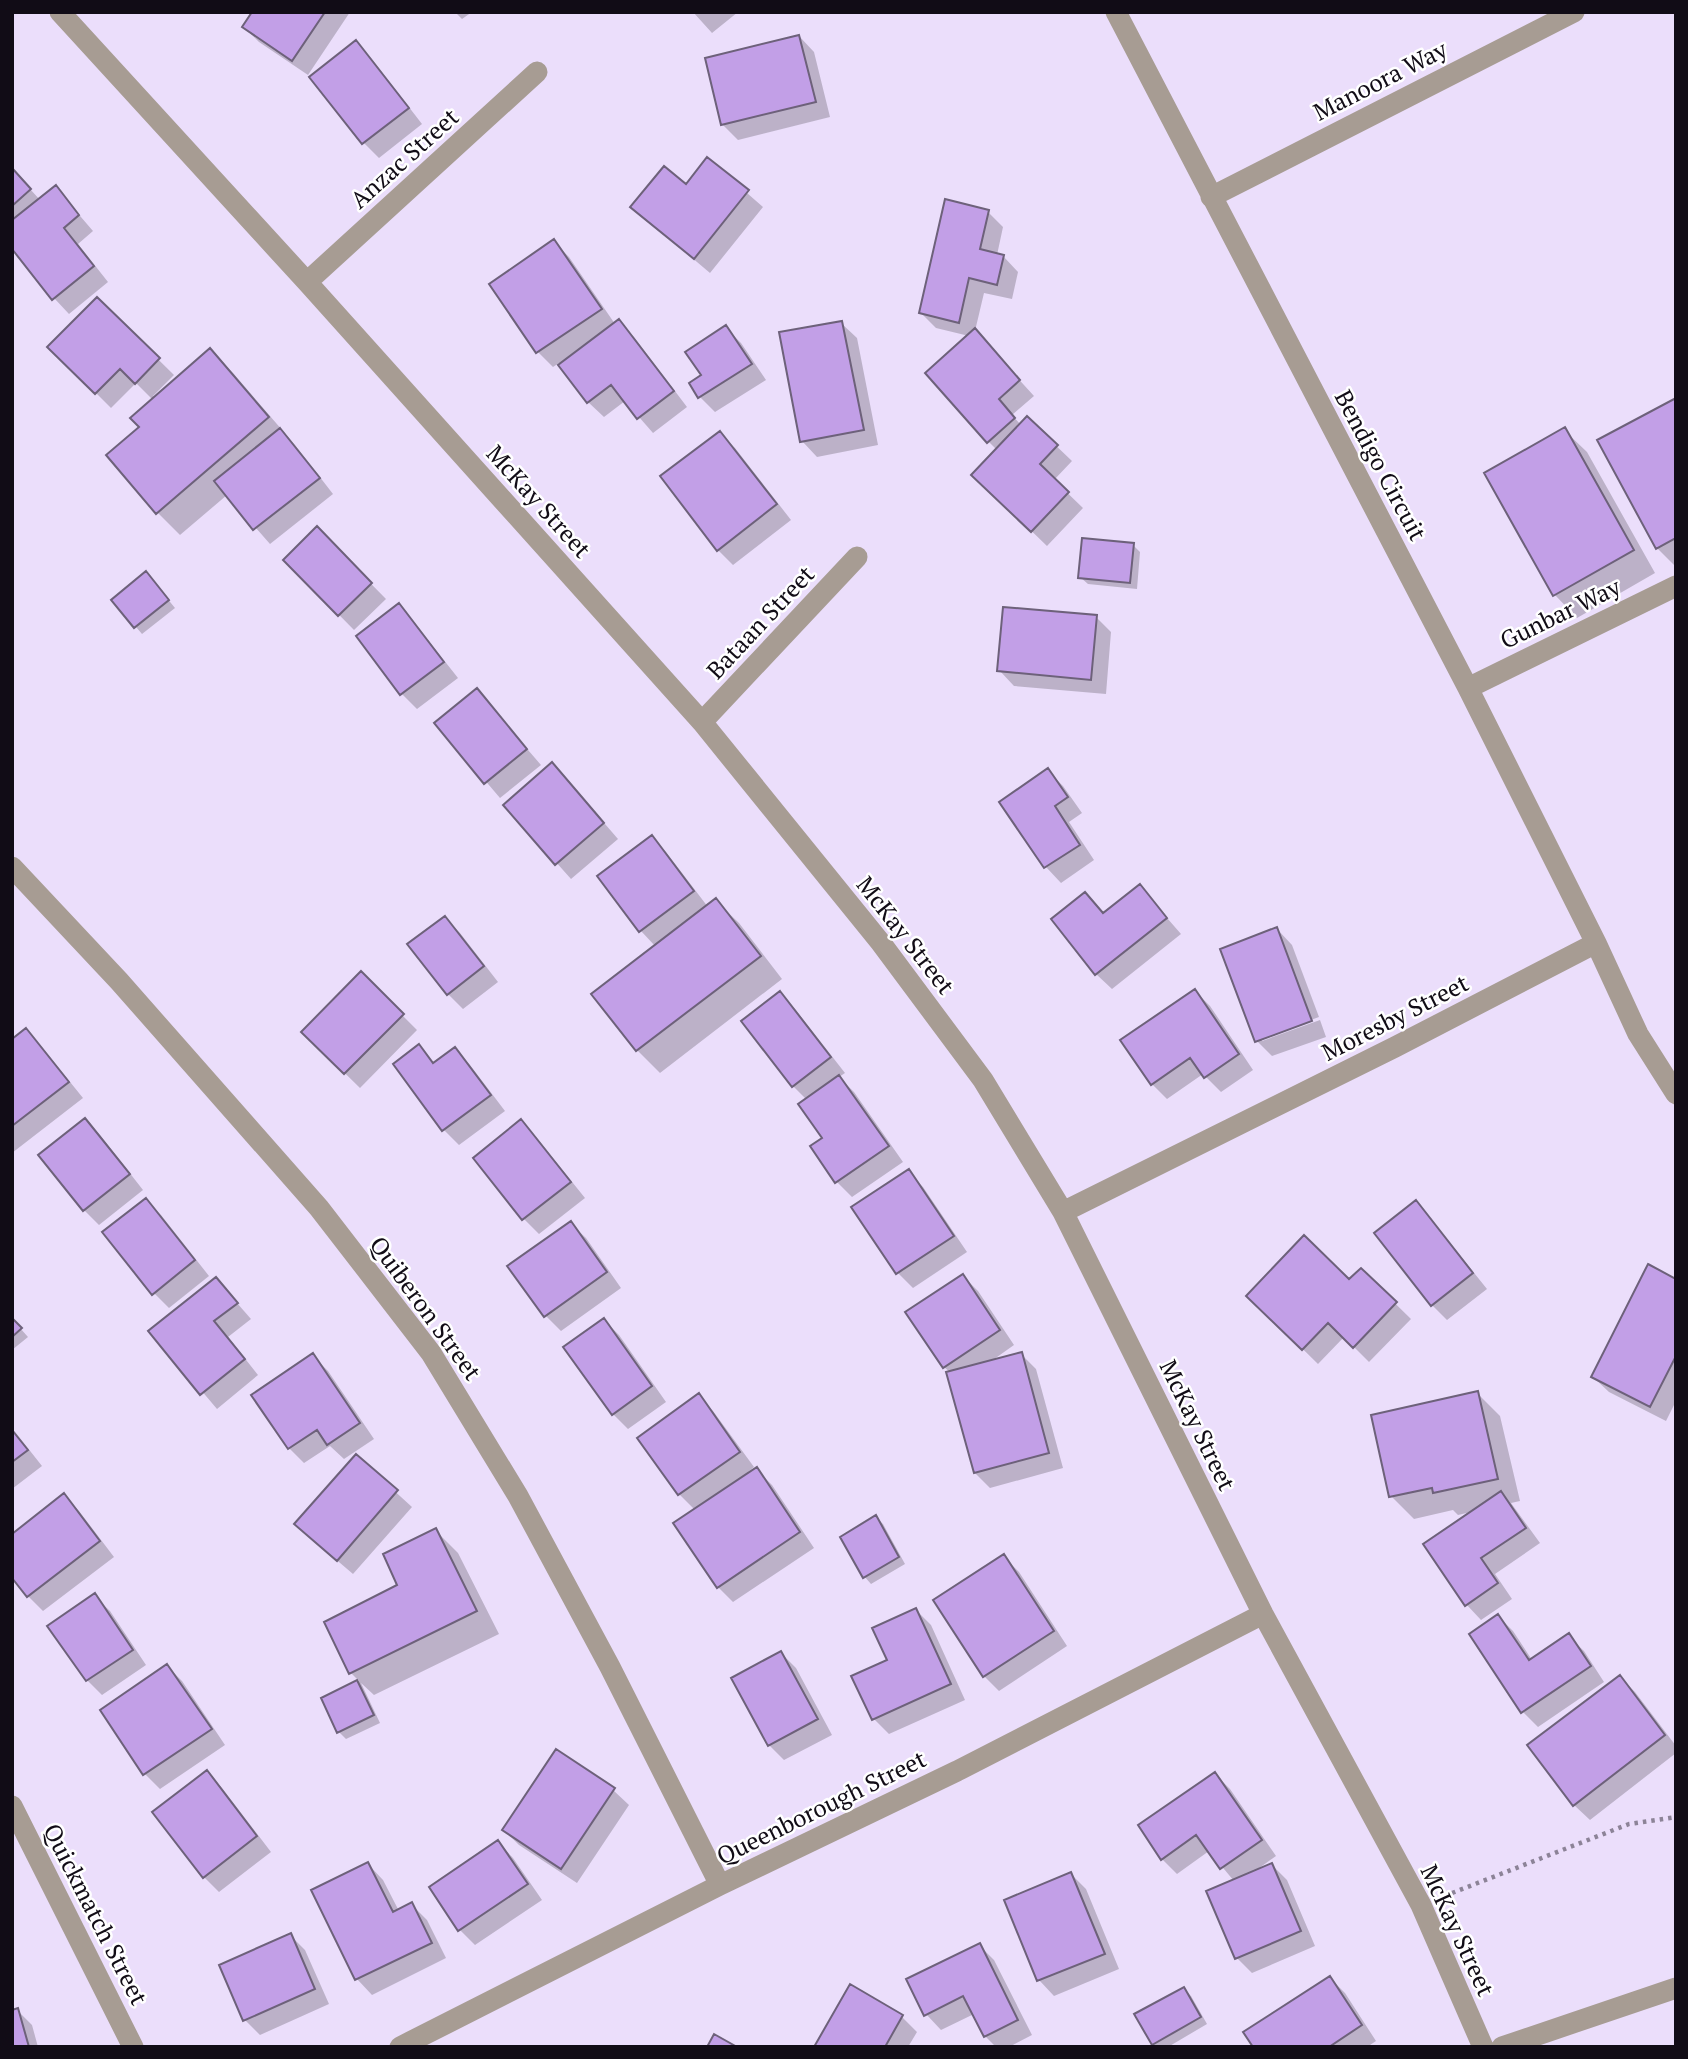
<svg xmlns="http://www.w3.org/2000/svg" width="1688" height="2059" viewBox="0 0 1688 2059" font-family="'PT Serif',serif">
	<rect width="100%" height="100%" fill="#ebdefb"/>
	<path fill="#0003" d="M254,12H350L308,75L259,42L244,27Z
		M455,12H472L462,19Z
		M693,12H738L712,33Z
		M799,36L814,52L830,117L738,140L723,125Z
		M356,43L371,58L422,124L379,158L364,143L312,77Z
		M708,159L763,207L710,273L632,207L686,187Z
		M12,169L40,200L56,188L93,231L78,244L108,282L69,314L54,298L12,246Z
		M988,212L1003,227L997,255L1003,256L1018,272L1012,299L984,293L975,331L1034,396L1012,415L1021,425L1027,418L1072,461L1054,480L1083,508L1047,546L989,490L997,450L988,441L969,336L936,328L921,313Z
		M554,242L569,257L615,324L618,322L634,337L687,407L653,433L625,401L604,417L588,402L559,363L553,367L538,352L491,284Z
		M97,299L174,375L153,396L155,398L210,350L233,373L295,445L333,494L270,544L227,495L180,535L158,513L109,455L141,427L153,400L136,383L111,408L50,347Z
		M841,323L857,338L878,445L817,457L802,441Z
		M726,328L741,343L766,380L715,412L700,397L691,384L703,376Z
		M1676,400V567L1657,548Z
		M1564,430L1587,452L1655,573L1577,618L1555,595Z
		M720,433L735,448L791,520L733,565L718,550Z
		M317,529L386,599L354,630L285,560Z
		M1133,545L1140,552L1137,589L1088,584L1080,577Z
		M153,581L175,608L142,634L113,600Z
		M398,606L413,621L458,678L417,709L402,694Z
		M1096,617L1111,632L1106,694L1014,686L999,670Z
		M477,691L541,765L500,798L437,724Z
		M1048,771L1063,786L1082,813L1069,822L1094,860L1061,883L1046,867L1002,802Z
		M567,780L618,839L571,879L505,805Z
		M651,837L666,852L708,907L716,901L739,923L782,979L660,1073L637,1050L656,947L641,931L599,876Z
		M1140,887L1181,934L1112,989L1096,974L1053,920L1085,894L1104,914Z
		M445,918L460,933L498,982L463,1009L448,994Z
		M1277,929L1292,945L1319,1017L1262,1038V1041L1320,1020L1326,1037L1272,1056L1257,1041Z
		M361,974L417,1030L360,1088L303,1032Z
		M1195,991L1210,1006L1253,1070L1221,1092L1203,1074L1167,1099L1152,1084Z
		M780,994L795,1009L845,1073L839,1077L854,1092L903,1162L852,1197L837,1182L812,1147L825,1138L807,1100L793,1086Z
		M26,1030L41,1046L83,1098L12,1153V1041Z
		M419,1046L435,1064L455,1049L470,1065L505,1111L459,1145L444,1130L395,1064Z
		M85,1120L100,1135L143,1190L99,1225L84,1210Z
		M521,1121L536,1137L585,1198L539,1234L524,1219L475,1158Z
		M908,1172L923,1187L967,1252L913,1288L898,1273L854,1208Z
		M145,1200L161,1215L209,1276L169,1308L154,1293Z
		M1415,1203L1430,1218L1487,1289L1447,1320L1432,1305Z
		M570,1223L586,1238L621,1288L561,1331L546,1316Z
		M1361,1270L1411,1319L1369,1362L1344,1337L1318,1364L1249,1296L1349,1282Z
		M963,1276L978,1291L1014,1345L990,1362L1021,1354L1036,1369L1063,1468L990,1488L975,1473L951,1373L944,1367Z
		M216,1279L251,1319L228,1337L258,1375L217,1409L151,1331Z
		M1676,1281V1401L1666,1421L1609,1392L1593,1377Z
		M12,1319L28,1337L12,1350Z
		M604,1320L619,1335L666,1402L628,1429L613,1414L566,1347Z
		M313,1356L328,1371L374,1439L344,1459L330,1446L304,1463L289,1448Z
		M1477,1393L1500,1416L1520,1501L1511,1503L1540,1543L1495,1574L1512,1599L1481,1620L1466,1604L1475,1511L1458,1515L1453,1510L1414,1519L1391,1496Z
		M698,1396L713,1411L754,1467L748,1472L749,1475L757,1470L772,1485L814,1548L733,1602L718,1587L695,1510L679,1494Z
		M12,1428L42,1466L12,1489Z
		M356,1456L412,1507L353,1574L312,1539Z
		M64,1495L79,1511L114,1557L43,1611L28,1596Z
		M876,1517L883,1524L905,1564L871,1584L864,1576Z
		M435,1530L458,1553L499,1634L374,1695L361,1683L380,1723L346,1739L339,1732L323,1698L359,1681L351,1673L400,1586Z
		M1003,1556L1019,1572L1067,1646L999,1691L984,1676Z
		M94,1596L110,1611L146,1665L102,1695L87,1680Z
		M916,1610L931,1625L965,1700L889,1734L874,1719L854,1677L889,1661Z
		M1498,1616L1513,1631L1532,1660L1568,1636L1584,1651L1604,1682L1538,1727L1523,1712Z
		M781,1653L796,1668L832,1735L784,1760L769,1745Z
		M167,1666L182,1681L225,1745L160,1789L145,1774Z
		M1620,1677L1635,1692L1676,1746V1753L1590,1820L1574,1805Z
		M207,1772L222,1788L271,1852L219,1892L204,1877L154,1812Z
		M1215,1774L1230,1789L1276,1856L1255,1871L1272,1865L1287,1880L1315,1946L1252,1973L1237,1958L1234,1881L1209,1851L1177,1874L1162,1859Z
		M613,1790L629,1805L577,1883L519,1845L504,1830Z
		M498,1842L513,1858L542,1900L475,1945L460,1930L431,1887Z
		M368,1864L383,1880L399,1911L412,1905L427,1920L446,1958L372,1995L357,1979L313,1891Z
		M1071,1874L1086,1889L1119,1969L1054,1996L1039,1980L1006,1901Z
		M290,1935L305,1950L329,2004L260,2035L245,2020Z
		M979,1945L994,1960L1032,2035L1009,2047H996L985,2036L974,2014L941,2030L926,2014Z
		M1330,1978L1345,1993L1376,2041L1367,2047H1255Z
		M1184,1989L1191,1996L1207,2024L1168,2047H1156L1153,2044Z
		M17,2010L32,2025L38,2047H12Z
		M902,2017L917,2032L908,2047H816Z"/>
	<path fill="#c29fe7" stroke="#6d617a" stroke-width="2" d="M252,12H325L292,61L242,27Z
		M799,35L816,102L721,125L705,58Z
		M356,40L409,108L362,144L309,77Z
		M707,157L749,190L694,259L630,207L664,166L686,184Z
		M12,168L31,189L12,206Z
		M56,185L79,215L64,228L94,266L52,300L12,249V220Z
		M945,199L989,210L980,249L1004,255L997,285L969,278L959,323L919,313Z
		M554,239L602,309L536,353L489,284Z
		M97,297L160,358L135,384L120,369L95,394L47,347Z
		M619,319L674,391L637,419L611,385L587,403L558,365Z
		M842,321L864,430L800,442L779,332Z
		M726,325L752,364L698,398L689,383L701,375L685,352Z
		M975,328L1020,380L999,399L1015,418L987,443L925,373Z
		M210,348L269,417L156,514L106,455L139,427L130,418Z
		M1676,398V538L1656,549L1597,440Z
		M1027,416L1058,445L1040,464L1069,492L1031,532L971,475Z
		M1565,427L1634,550L1553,596L1484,473Z
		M280,428L320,478L253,530L214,481Z
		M720,431L777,504L717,551L660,476Z
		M317,526L372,583L338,616L283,560Z
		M1082,538L1134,543L1130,583L1078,578Z
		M146,571L169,600L134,628L111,600Z
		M399,603L444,662L400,695L356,636Z
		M1003,607L1097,615L1091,680L997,671Z
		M477,688L527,749L484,784L434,723Z
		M552,762L604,823L555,865L503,805Z
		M1048,768L1068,797L1055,806L1080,845L1044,868L999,802Z
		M652,835L694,891L639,932L597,876Z
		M1140,884L1167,918L1095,975L1051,919L1085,892L1103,913Z
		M716,898L761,956L636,1051L591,994Z
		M445,916L484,966L447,995L407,944Z
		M1277,927L1312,1021L1255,1042L1220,949Z
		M361,971L404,1014L344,1074L301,1032Z
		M1195,989L1239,1054L1204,1078L1190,1058L1151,1085L1120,1040Z
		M780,991L831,1057L792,1087L741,1021Z
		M26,1028L69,1082L12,1126V1039Z
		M419,1044L433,1063L455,1047L491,1095L442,1131L393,1064Z
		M839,1075L889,1146L835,1183L810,1146L822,1138L798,1104Z
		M85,1118L130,1174L83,1211L38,1155Z
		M521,1119L571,1182L522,1220L473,1158Z
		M909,1169L954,1236L896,1274L851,1207Z
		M146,1198L195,1260L152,1295L102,1232Z
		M1416,1200L1473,1273L1431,1306L1374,1233Z
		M571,1221L607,1272L544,1317L507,1266Z
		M1304,1235L1349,1279L1361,1268L1397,1302L1353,1348L1328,1323L1302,1350L1246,1296Z
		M1648,1264L1676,1279V1356L1650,1407L1591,1377Z
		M963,1274L1000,1330L943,1368L905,1312Z
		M216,1277L238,1303L214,1321L245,1359L200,1395L148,1331Z
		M12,1318L22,1328L12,1337Z
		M604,1318L652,1386L612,1415L563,1347Z
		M1022,1352L1049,1453L974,1473L946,1372Z
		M313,1353L360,1423L327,1445L317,1430L288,1449L251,1395Z
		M1478,1391L1498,1479L1433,1493L1432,1488L1389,1497L1371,1415Z
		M699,1393L740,1452L678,1495L637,1438Z
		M12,1430L28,1450L12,1462Z
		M356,1454L398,1490L337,1561L294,1524Z
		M757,1467L800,1532L717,1588L673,1523Z
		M1501,1491L1526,1528L1481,1558L1498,1583L1465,1606L1423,1544Z
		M64,1493L100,1541L27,1597L12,1578V1534Z
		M876,1515L899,1557L863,1578L840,1537Z
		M436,1528L477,1611L349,1674L324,1622L397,1585L383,1554Z
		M1004,1554L1054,1631L983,1677L933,1600Z
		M95,1593L133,1650L86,1681L47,1626Z
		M916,1608L951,1684L872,1720L851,1676L887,1660L872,1628Z
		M1498,1614L1529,1660L1569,1633L1591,1666L1521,1713L1469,1634Z
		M781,1651L818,1719L768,1746L731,1678Z
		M167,1664L212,1729L143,1775L100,1710Z
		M1620,1675L1665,1735L1573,1806L1527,1745Z
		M357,1680L374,1715L337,1733L321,1698Z
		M556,1749L615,1788L561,1869L502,1830Z
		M207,1770L257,1836L203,1878L152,1812Z
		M1215,1772L1262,1840L1220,1869L1196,1835L1161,1860L1138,1825Z
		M498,1840L528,1884L458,1931L429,1887Z
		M368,1862L393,1912L412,1902L432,1943L355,1980L311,1890Z
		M1272,1863L1301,1931L1235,1959L1206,1891Z
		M1071,1872L1105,1954L1037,1981L1004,1900Z
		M291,1933L315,1989L243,2021L219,1965Z
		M980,1943L1018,2020L984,2037L963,1996L924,2016L906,1979Z
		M1330,1976L1362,2025L1329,2047H1253L1243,2032Z
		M850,1984L903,2015L885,2047H814Z
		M1184,1987L1201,2017L1152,2045L1134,2014Z
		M18,2008L29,2047H12V2010Z
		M714,2034L737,2047H707Z"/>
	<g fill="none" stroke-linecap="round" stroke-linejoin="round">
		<path stroke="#8c8397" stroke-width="4.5" stroke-dasharray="3.5 5" stroke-linecap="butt" d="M1452,1893L1629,1824L1676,1817"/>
		<path stroke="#a79c93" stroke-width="21" d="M60,12L307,282L702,722L881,943L983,1080L1063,1212L1263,1614L1421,1905L1483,2047
			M1116,12L1468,688L1596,943
			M1211,197L1574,12
			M307,282L537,72
			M1468,688L1676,586
			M702,722L857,557
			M12,867L119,981L319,1208L431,1353L518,1496L610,1667L720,1885
			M1063,1212L1395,1047L1596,943L1638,1034L1676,1094
			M12,1806L133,2047
			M400,2047L720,1885L957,1771L1263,1614
			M1502,2047L1676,1988"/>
	</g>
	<g text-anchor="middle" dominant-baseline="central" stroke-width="5" stroke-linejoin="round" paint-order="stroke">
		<g font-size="24" fill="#110c16" stroke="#fff">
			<text transform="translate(1380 80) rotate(-27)">Manoora Way</text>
			<text transform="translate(404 158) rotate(-42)">Anzac Street</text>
			<text transform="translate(1381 465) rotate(62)">Bendigo Circuit</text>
			<text transform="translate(539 501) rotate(48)">McKay Street</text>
			<text transform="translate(1560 613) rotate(-26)">Gunbar Way</text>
			<text transform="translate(760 622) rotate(-47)">Bataan Street</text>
			<text transform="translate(906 935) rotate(52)">McKay Street</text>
			<text transform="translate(1395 1017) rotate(-27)">Moresby Street</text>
			<text transform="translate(426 1308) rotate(54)">Quiberon Street</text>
			<text transform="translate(1198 1425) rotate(64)">McKay Street</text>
			<text transform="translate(821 1807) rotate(-26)">Queenborough Street</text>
			<text transform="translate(96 1914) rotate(63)">Quickmatch Street</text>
			<text transform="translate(1458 1930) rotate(65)">McKay Street</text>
		</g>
	</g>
	<rect width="1688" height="2059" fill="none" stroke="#110c16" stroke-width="28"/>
</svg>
